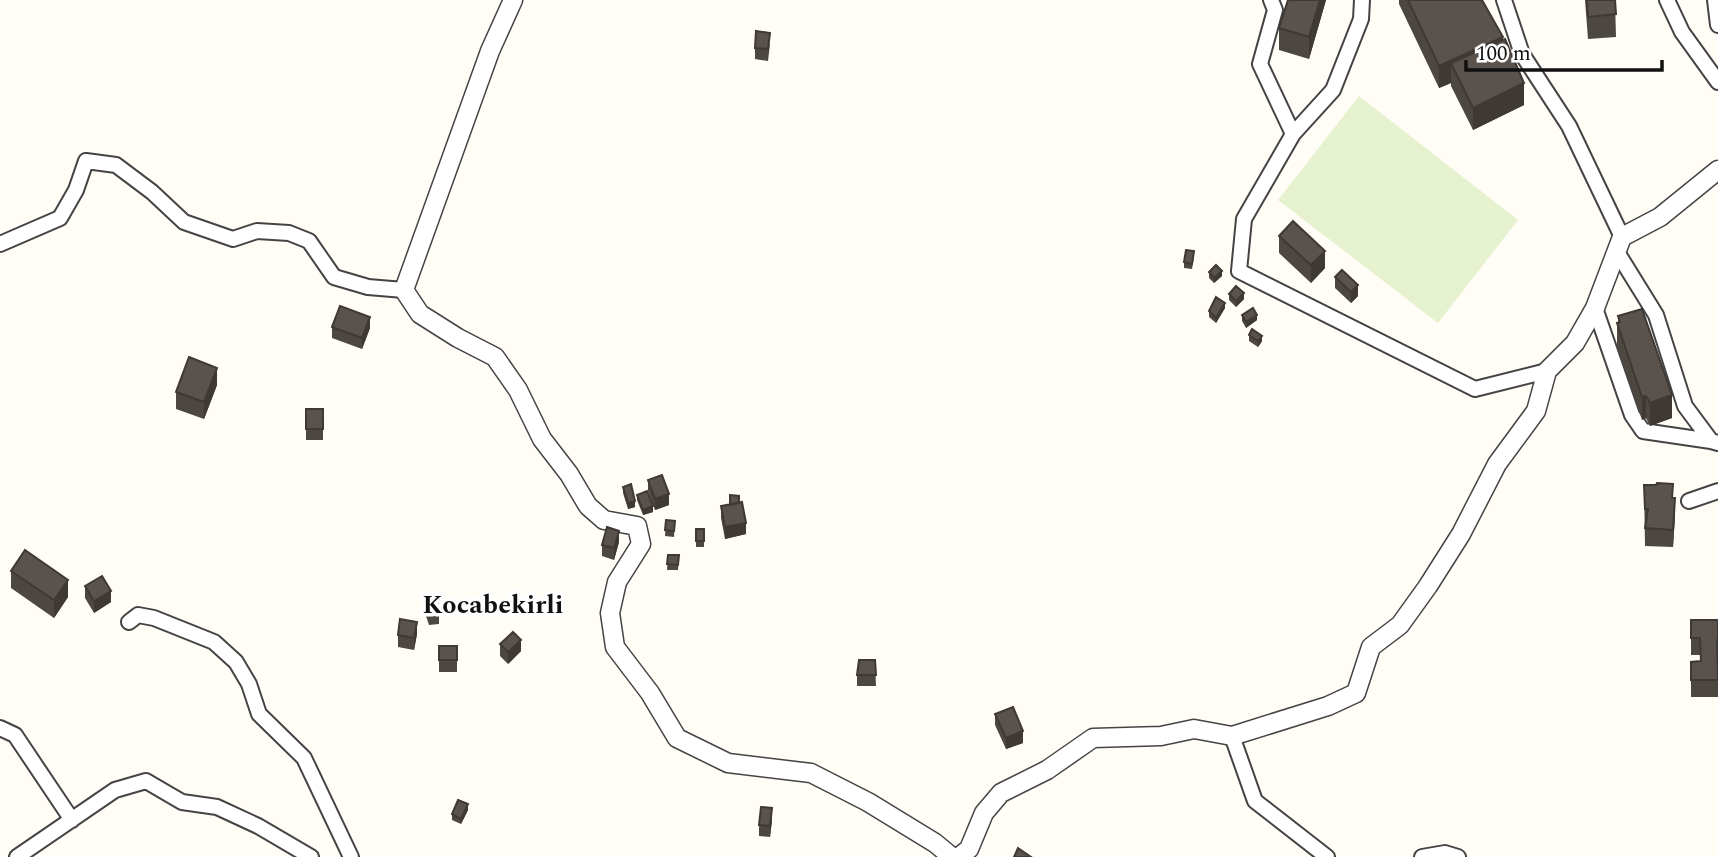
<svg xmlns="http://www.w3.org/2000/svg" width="1718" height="857" viewBox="0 0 1718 857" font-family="Spectral,serif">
	<rect width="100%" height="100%" fill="#fffdf5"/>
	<path fill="#e6f2cf" d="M1359,96L1518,220L1438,323L1278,200Z"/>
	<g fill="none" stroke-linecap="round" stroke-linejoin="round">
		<defs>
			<path id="minor" d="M1271,0L1275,10L1260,64L1293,134
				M1362,0L1361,19L1333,90L1293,134L1244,219L1239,271L1475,389L1547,371
				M1504,0L1522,54L1569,126L1622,237
				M1667,0L1682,32L1718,82
				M1715,0L1718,25
				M0,244L60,218L76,190L86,161L116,165L152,192L184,222L233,239L257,231L289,233L309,241L334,277L368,287L404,290
				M1617,252L1656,315L1685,406L1711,441L1718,443
				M1595,308L1632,415L1643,431L1711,441
				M1689,501L1718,491
				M129,622L138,615L154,618L214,642L236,662L249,684L259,714L304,758L351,857
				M0,728L15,735L72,820
				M1232,736L1255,801L1327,857
				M17,857L115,790L146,781L182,802L217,807L258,826L311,857
				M1422,857L1445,853L1458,857"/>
			<path id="tertiary" d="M513,0L490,51L404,290L420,314L458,338L495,357L518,390L542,439L569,474L588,506L604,520L637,526L641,544L617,582L610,613L615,647L650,693L677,738L728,763L811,773L868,802L935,843L952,857
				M959,857L969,849L984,813L1001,793L1047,770L1093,738L1161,736L1194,729L1232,736L1328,706L1356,693L1371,647L1400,625L1428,586L1461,534L1497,464L1536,411L1547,371L1575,343L1595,308L1622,237L1660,217L1718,170"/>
		</defs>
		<use href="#minor" stroke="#444" stroke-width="18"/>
		<use href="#tertiary" stroke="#444" stroke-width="21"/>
		<use href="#minor" stroke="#fff" stroke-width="14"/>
		<use href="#tertiary" stroke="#fff" stroke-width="18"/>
	</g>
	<path fill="#4d4742" d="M1326,0L1309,59L1279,50V28Z
		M1399,0H1482L1503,40L1524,105L1473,130L1451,86V83L1439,88L1399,4Z
		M1585,0H1615L1616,37L1588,39Z
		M770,44L768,61L755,59V48Z
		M1279,236L1325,268L1311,283L1279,253Z
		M1194,257L1192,269L1184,268V262Z
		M1209,272L1222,276L1214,283L1209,278Z
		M1335,277L1358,296L1351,303L1335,288Z
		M1229,294L1244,299L1236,307L1229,300Z
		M1225,308L1216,323L1209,317V311Z
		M1242,315L1257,320L1246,328L1242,321Z
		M1618,316L1672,418L1650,426L1646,418L1642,420L1617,346V323L1618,322Z
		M332,327L370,328L362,349L332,338Z
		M1249,335L1262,341L1258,347L1249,341Z
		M217,385L204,419L176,409V392Z
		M306,409H323V440H306Z
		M648,480L669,505L655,510L648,491Z
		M1644,485L1673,498L1675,515L1673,547L1645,546Z
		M623,487L635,507L628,509L623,493Z
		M637,495L653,512L643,515L637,500Z
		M739,502L746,534L725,539L721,518V506Z
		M666,520L675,521L674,537L665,536Z
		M696,529H704V547H696Z
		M619,542L614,560L602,556V545Z
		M668,555H679L678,570H667Z
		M11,571L68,597L54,618L11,588Z
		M85,586L111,602L94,613L85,598Z
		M424,598L439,612V624L429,625L424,610Z
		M1691,620H1718V697H1691V662L1700,661V655H1691Z
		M417,634L414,650L398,647V635Z
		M500,644L521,651L508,664L500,656Z
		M439,646H457V672H439Z
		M875,660L876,686H857V675Z
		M995,714L1023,743L1006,749L995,725Z
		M468,810L461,824L452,820V814Z
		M772,820L770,837L759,836V825Z"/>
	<path fill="#3f3936" d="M1320,0H1326L1309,59V37Z
		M1503,37V60L1451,63V83L1439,88V66Z
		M1524,83V105L1473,130V108Z
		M1325,251V268L1311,283V265Z
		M1222,271V276L1214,283V278Z
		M1358,285V296L1351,303V292Z
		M1244,293V299L1236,307V301Z
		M1225,303V308L1216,323V318Z
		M1257,315V320L1246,328V322Z
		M370,317V328L362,349V338Z
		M1262,336V341L1258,347V341Z
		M217,368V385L204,419V402Z
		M1672,395V418L1650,426V403Z
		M1646,396V418L1642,420V397Z
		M669,494V505L655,510V499Z
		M1675,498V515L1673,547V530Z
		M635,501V507L628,509V503Z
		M653,506V512L643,515V510Z
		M746,523V534L725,539V527Z
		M619,531V542L614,560V548Z
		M68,580V597L54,618V600Z
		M111,591V602L94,613V601Z
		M417,622V634L414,650V638Z
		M521,640V651L508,664V652Z
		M1023,731V743L1006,749V738Z
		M468,804V810L461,824V819Z
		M772,808V820L770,837V826Z"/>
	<path fill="#5a524d" stroke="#3f3936" stroke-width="2" d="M1288,0H1320L1309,37L1279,28Z
		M1408,0H1482L1503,37L1439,66Z
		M1587,0H1615L1616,14L1588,17Z
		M756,31L770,33L768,49L755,48Z
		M1505,39L1524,83L1473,108L1451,63Z
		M1293,221L1325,251L1311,265L1279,236Z
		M1186,250L1194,251L1192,264L1184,262Z
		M1216,265L1222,271L1214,278L1209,272Z
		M1342,270L1358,285L1351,292L1335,277Z
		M1236,286L1244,293L1236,301L1229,294Z
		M1216,297L1225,303L1216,318L1209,311Z
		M340,306L370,317L362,338L332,327Z
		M1253,308L1257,315L1246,322L1242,315Z
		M1642,309L1672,395L1650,403L1646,396L1642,397L1617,323L1620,322L1618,316Z
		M1252,329L1262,336L1258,341L1249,335Z
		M189,357L217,368L204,402L176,392Z
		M306,409H323V429H306Z
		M662,475L669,494L655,499L648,480Z
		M1657,483L1673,484L1672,498H1675L1673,530L1645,528L1648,509H1645L1644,485H1656Z
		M631,484L635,501L628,503L623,487Z
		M647,491L653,506L643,510L637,495Z
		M730,495L739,496V503L730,505Z
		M742,502L746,523L725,527L721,506Z
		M666,520L675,521L674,531L665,530Z
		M607,527L619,531L614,548L602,545Z
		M696,529H704V541H696Z
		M25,550L68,580L54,600L11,571Z
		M668,555H679L678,565L667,564Z
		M102,576L111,591L94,601L85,586Z
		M436,595L439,612L429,614L424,598Z
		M400,619L417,622L414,638L398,635Z
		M1691,620H1718V640H1717L1718,680H1691V662L1701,661L1700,638H1691Z
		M513,632L521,640L508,652L500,644Z
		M439,646H457V660H439Z
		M859,660H875L876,675H857Z
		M1013,707L1023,731L1006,738L995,714Z
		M458,800L468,804L461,819L452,814Z
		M761,807L772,808L770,826L759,825Z
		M1018,848L1031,857H1014Z"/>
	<g text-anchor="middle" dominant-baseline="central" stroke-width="7" stroke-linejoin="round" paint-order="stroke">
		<g font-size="26" font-weight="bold" fill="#111" stroke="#fff">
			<text x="493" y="605">Kocabekirli</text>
		</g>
	</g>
	<path d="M1466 60v10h196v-10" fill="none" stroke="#111111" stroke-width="3.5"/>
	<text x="1476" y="60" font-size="21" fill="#111111" stroke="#ffffff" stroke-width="5" paint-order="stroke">100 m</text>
</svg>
